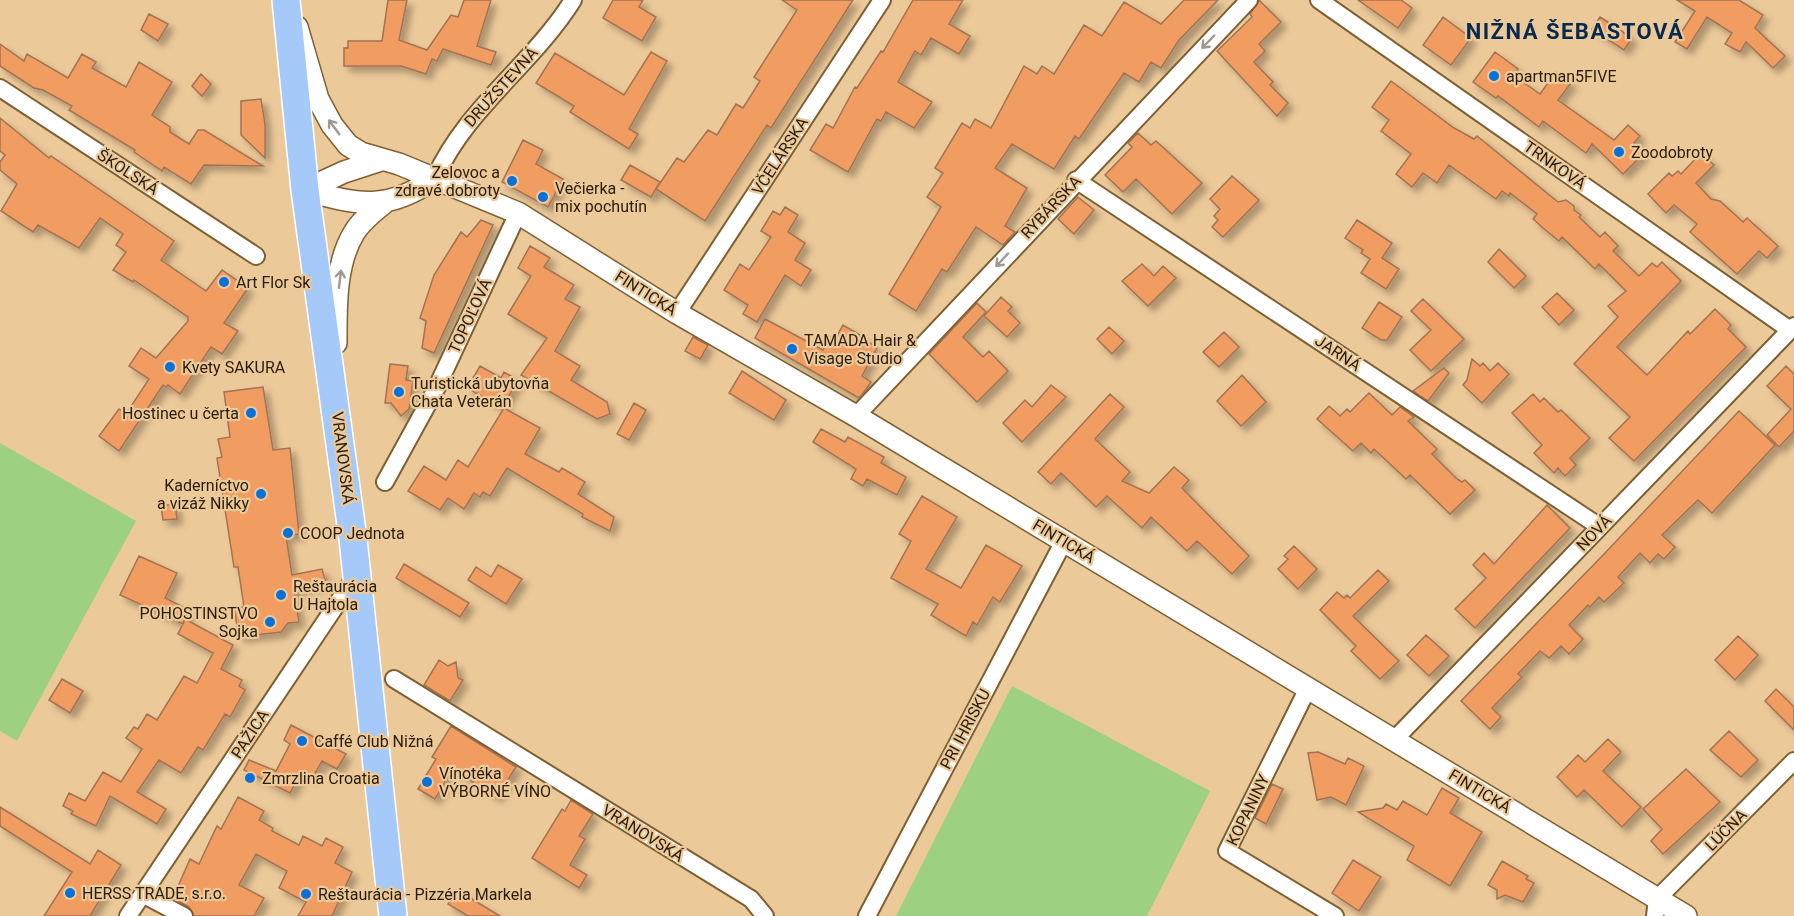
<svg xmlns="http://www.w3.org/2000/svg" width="1794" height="916" viewBox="0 0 1794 916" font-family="Roboto,sans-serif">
	<defs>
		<filter id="shadow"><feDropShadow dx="5.5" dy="5.5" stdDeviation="3" flood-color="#0004"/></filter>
	</defs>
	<rect width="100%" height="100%" fill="#ecc999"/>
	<path fill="#9ed082" d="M0,443L136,521L17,741L0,731Z
		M1012,686L1210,791L1147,916H896Z"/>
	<path fill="#f19c60" stroke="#a27354" stroke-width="1.5" filter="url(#shadow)" d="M388,0H407L399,40L427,50L451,15L458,17L464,0H491L477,46L496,52L491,65L443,49L437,61L432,59L426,74L401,66H344V48H348V41H382Z
		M613,0H643L639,7L656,17L642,41L603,18Z
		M782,0H853L771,128L767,125L705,221L656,189L677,158L684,162L708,130L717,135L736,104L743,108L760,81L754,77L797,10Z
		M913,0H963L949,24L970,36L959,54L931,38L921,55L915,51L898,82L932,102L914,128L886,112L881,121L877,119L848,172L810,150L826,124L833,128L855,87L857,88L881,51L883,52Z
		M1184,0H1218L1179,40L1161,68L1151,62L1139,82L1124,73L1079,139L1075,136L1054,169L1012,144L995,168L1027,188L1005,226L1015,232L1003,245L976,227L947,272L942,269L916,311L889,294L941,207L927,197L943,173L935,168L962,123L970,128L975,119L991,128L1024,66L1037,74L1042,66L1054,74L1084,25L1102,36L1124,2L1161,24Z
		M1259,0L1281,22L1259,44L1265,51L1254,62L1273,82L1270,85L1288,103L1277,116L1217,51L1252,17L1250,14Z
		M1358,0H1401L1412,8L1398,28Z
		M1677,0H1739L1763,15L1755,28L1785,56L1773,68L1746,42L1740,52L1725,44L1732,33L1707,17L1687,49L1675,42L1695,11Z
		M149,14L168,24L158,41L141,30Z
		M1443,17L1471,38L1451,65L1423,45Z
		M1600,17L1632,38L1624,50L1592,29Z
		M0,44L24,61L27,54L68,78L82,54L96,62L92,68L126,87L139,62L172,82L152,115L170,127V132L189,144L198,130H204L263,166L204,165L191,184L164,167L162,171L134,152L135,150L69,110L72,106L43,90L34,88L0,66Z
		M651,52L667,61L629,129L638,134L629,149L570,112L574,106L536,83L555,53L624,95Z
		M1495,52L1518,69L1513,75L1540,94L1556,72L1571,83L1558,100L1614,140L1628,125L1640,136L1634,143L1644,153L1623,174L1592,144L1586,153L1543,121L1539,127L1498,96L1496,98L1473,82Z
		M201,74L211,84L202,96L192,86Z
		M1391,81L1454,128L1474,139L1477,136L1558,202L1566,200L1574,206V210L1581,215L1579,217L1600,237L1605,232L1618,246L1613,251L1639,276L1652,263L1657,267L1662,262L1681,281L1617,347L1647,375L1688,331L1690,334L1715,309L1731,325L1728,329L1746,347L1634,461L1609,438L1630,417L1574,364L1618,317L1608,306L1626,291L1599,264L1595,269L1562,237L1559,241L1543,228L1533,219L1537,214L1510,193L1509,196L1502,191L1496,199L1449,165L1437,183L1423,173L1412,187L1396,174L1411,154L1381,131L1389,120L1372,107Z
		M261,99L265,124V158L241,135V101Z
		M0,118L49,158L51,156L174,241L161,260L206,291L222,270L248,288L224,323L238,331L222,354L211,347L180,394L168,385L166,387L163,385L119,451L99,436L119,409L126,414L149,379L129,366L141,348L156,358L188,321V317L134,280L133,282L113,270L126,252L116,245L123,234L100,218L79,248L38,225L33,232L1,211L17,184L0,170V162L5,155L0,151Z
		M1138,133L1151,145L1156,141L1202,183L1172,214L1136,179L1123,192L1105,175L1132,147L1128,143Z
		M523,140L543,150L536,164L563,179L548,207L502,182Z
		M1701,153L1714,165L1696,183L1711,199L1720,201L1743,222L1747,218L1778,246L1767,258L1759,251L1737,274L1690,232L1697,224L1674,205L1666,213L1648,194L1669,173L1672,176L1678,171L1681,174Z
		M630,165L660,182L651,197L621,180Z
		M1232,176L1259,200L1223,237L1212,227L1218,220L1214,216L1220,209L1210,199Z
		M1078,197L1094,210L1074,234L1058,219Z
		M785,207L798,215L788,232L805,243L795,260L811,270L801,286L785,275L757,322L743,314L748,305L724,290L740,264L749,270L771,237L761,231L773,211L780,215Z
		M481,220L493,225L434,353L422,348L426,321L420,318L434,275L461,232L467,237Z
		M1357,220L1392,243L1382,258L1399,269L1386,289L1361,273L1370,259L1361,253L1363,250L1345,238Z
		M530,246L550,258L544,267L574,285L565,299L580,307L555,351L580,366L571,380L607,402L610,414L597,419L521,375L547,338L508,314L531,276L518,268Z
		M1499,249L1526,276L1514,288L1488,262Z
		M1142,264L1154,276L1163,266L1176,278L1148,306L1122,281Z
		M1557,293L1574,310L1559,325L1542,307Z
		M1001,297L1012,307L1008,311L1020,323L1007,337L984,316Z
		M1423,299L1464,339L1431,371L1410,350L1431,330L1411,311Z
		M1379,302L1402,317L1387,340H1381L1362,328Z
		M977,303L986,312L963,337L983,357L989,351L1008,371L977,402L929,354Z
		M765,319L823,350L831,337L835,339L843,325L865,338L864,339L877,348L862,376L871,382L864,392L859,398L755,338Z
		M1109,327L1124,341L1112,354L1097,339Z
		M1224,332L1239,347L1219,367L1203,352Z
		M693,337L708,345L700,359L685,351Z
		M1472,359L1480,366L1483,363L1490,371L1498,363L1509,374L1482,403L1463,385L1467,380Z
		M390,364L408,366L406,380L413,381L409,409L401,416L391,403H385Z
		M480,366L501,378L504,372L518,380L502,408L467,388Z
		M1786,366L1794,374V431L1779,447L1767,435L1791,409L1767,386Z
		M1444,368L1449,373L1428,401L1413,391Z
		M742,371L786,400L774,420L729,393Z
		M1242,375L1266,402L1241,426L1217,401Z
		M1051,385L1066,397L1022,442L1003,423L1025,400L1032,407Z
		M263,387L273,450L290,448L299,534L286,536L292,575L322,569L326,583L294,590L299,622L288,623L281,632L239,637L234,608L244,607L238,567H234L217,458L222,457L218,439L230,437L224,392Z
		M1369,393L1392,415L1400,407L1414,417L1408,421L1437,449L1432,454L1457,479L1462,482L1465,480L1475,490L1450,514L1410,475L1406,479L1374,449L1371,453L1361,443L1353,451L1317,419L1329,406L1340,416L1347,409L1350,412Z
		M1110,394L1124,407L1095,439L1130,472L1122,481L1149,493L1174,467L1189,480L1182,488L1249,556L1232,574L1197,541L1187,551L1151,517L1142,528L1107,496L1096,507L1061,473L1051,484L1038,472Z
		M1533,394L1540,402L1544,398L1558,412L1561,410L1590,438L1570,458L1576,465L1565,476L1558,468L1554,473L1534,453L1542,445L1512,413Z
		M634,403L646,410L629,440L617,434Z
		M504,408L540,428L525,454L559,472L562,468L585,482L578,494L614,517L610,531L582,517L583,514L507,468L490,496L483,492L480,497L474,493L464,509L448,498L440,510L408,491L424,466L446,480L458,460L468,467Z
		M1739,411L1775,445L1712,513L1698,500L1662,535L1675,547L1664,559L1658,554L1650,563L1640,553L1618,577L1624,583L1604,602L1599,597L1590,607L1588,605L1569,625L1583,639L1569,654L1561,646L1549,658L1540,651L1518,674L1522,677L1492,708L1501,717L1490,729L1461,701L1605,553Z
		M821,429L845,442L848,437L884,457L881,463L906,477L897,495L867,479L863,486L851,479L856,469L813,442Z
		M922,496L957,517L926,569L961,588L986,545L1022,566L1000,602L993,597L977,625L973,622L966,636L931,615L938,604L891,578L911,541L899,534Z
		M175,504L177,519L163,520L161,506Z
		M1547,505L1570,528L1475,628L1455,609L1486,578L1473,565L1484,553L1494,564Z
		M1294,546L1317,569L1298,589L1278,569L1288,559L1284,556Z
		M139,556L177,573L165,598L189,610L183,624L120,595Z
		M404,564L469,603L460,617L396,578Z
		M498,565L522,579L506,604L468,580L476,567L491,577Z
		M1378,570L1389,581L1353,616L1399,661L1380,679L1351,651L1356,646L1320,610L1337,592L1344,598L1347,595L1350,598Z
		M185,619L233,645L221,669L242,680L239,686L245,690L230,717L225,714L203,750L198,747L181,773L159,760L137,792L166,809L157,824L110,796L96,826L71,814L73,811L63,806L69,793L85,801L103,772L121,782L142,749L126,738L134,727L138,729L147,714L157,720L184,676L197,683L213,653L178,634Z
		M1426,635L1449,656L1429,676L1407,655Z
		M1738,636L1758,655L1735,680L1715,660Z
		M439,660L448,666L456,662L458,678L463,680L450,701L424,685Z
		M62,679L83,691L70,713L49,700Z
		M1776,689L1794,707V730L1765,701Z
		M291,725L346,754L337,769L322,761L313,777L302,770L290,793L244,770L249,760L276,771L290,744L284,740Z
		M451,726L516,767L497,797L452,769L435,799L418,789L436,759L432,757Z
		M1729,731L1758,760L1741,777L1710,750Z
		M1608,739L1621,752L1603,771L1641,807L1622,827L1584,790L1577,797L1557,777L1578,755L1585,762Z
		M1318,752L1345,764L1348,758L1364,766L1346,805L1331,797L1317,800L1308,753Z
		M1686,769L1720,802L1663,854L1651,841L1662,829L1643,809Z
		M1272,784L1283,789L1266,824L1255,818Z
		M1442,788L1459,798L1450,813L1482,832L1450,886L1407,860L1414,846L1358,812L1383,808L1386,804L1397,810L1403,801L1427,815Z
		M238,797L264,811L259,820L273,828L272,831L299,845L303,836L322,846L326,838L343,847L335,863L352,872L332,916H298L306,902L279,888L287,871L256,854L239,885L264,898L254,916H194L189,907L173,898L190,859L199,864L217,826L221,829Z
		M571,800L593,814L579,836L585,839L570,865L587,875L579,888L532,858L562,809L565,811Z
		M0,807L90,864L98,850L121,865L90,916H44L72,872L0,826Z
		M1353,860L1381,877L1359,911L1332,893Z
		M1502,861L1528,876L1526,879L1534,883L1523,902L1505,895L1497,899V890L1488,885Z
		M457,890L500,916H468L448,904Z"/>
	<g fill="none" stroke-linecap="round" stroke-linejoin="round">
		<defs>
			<path id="minor" d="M1319,0L1790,330
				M0,88L256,256
				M435,178C466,108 533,64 573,0
				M1076,180L1600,527
				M677,313L882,0
				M856,416L1249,0
				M385,482L436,389L518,213
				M394,679L751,899L765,916
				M1308,688L1227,851L1335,916
				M1395,739L1794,326
				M144,895L184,916
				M128,916L357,574
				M867,916L1064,541
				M1655,916L1657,899L1794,761"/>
			<path id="tertiary" d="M297,27L318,99L332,125L348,145L361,153L399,164L518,213L677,313L856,416L1686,916
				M305,190C358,205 388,212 435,178
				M305,190L344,172L381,160
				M336,343C336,307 335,264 354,233C361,221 373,212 384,203"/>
			<path id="primary" d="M286,0L305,190L353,539L393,916"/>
		</defs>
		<use href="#minor" stroke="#7e5f32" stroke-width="20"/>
		<use href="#tertiary" stroke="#7e5f32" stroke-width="24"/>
		<use href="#primary" stroke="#fff" stroke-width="30"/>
		<use href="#minor" stroke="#fff" stroke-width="16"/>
		<use href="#tertiary" stroke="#fff" stroke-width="21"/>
		<use href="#primary" stroke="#a5cafa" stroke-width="27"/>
	</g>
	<defs><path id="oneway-shaft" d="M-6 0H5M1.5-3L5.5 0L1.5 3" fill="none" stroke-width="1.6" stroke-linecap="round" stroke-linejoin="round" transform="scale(1.5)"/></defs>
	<g stroke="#9f9990">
		<use href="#oneway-shaft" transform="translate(1208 42) rotate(134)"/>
		<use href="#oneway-shaft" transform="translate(334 127) rotate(-126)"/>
		<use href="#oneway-shaft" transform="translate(1002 260) rotate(133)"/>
		<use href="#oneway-shaft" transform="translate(340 279) rotate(-83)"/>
	</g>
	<g fill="#0771d9" stroke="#ecc999" stroke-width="2">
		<circle cx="1494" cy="76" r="6"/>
		<circle cx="1619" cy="152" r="6"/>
		<circle cx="512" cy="181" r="6"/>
		<circle cx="543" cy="197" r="6"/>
		<circle cx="224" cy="282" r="6"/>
		<circle cx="792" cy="349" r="6"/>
		<circle cx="170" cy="367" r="6"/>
		<circle cx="399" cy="392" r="6"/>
		<circle cx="251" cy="413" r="6"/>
		<circle cx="261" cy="494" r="6"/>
		<circle cx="288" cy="533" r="6"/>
		<circle cx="281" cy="595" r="6"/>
		<circle cx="270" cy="622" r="6"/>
		<circle cx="302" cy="741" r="6"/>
		<circle cx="250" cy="778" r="6"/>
		<circle cx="427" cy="782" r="6"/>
		<circle cx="70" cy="893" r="6"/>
		<circle cx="306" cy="894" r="6"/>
	</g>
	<g text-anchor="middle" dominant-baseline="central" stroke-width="4.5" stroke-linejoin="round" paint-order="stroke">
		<g font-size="16" fill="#291c09" stroke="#ecc999" text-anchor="start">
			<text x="1506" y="76">apartman5FIVE</text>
			<text x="1631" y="152">Zoodobroty</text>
			<text x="500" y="172" text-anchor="end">Zelovoc a<tspan x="500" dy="18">zdravé dobroty</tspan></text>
			<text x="555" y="188">Večierka -<tspan x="555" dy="18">mix pochutín</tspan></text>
			<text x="236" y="282">Art Flor Sk</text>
			<text x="804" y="340">TAMADA Hair &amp;<tspan x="804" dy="18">Visage Studio</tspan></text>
			<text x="182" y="367">Kvety SAKURA</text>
			<text x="411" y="383">Turistická ubytovňa<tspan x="411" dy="18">Chata Veterán</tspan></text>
			<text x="239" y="413" text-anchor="end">Hostinec u čerta</text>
			<text x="249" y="485" text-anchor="end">Kaderníctvo<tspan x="249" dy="18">a vizáž Nikky</tspan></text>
			<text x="300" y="533">COOP Jednota</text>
			<text x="293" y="586">Reštaurácia<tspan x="293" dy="18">U Hajtola</tspan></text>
			<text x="258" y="613" text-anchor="end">POHOSTINSTVO<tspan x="258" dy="18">Sojka</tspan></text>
			<text x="314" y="741">Caffé Club Nižná</text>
			<text x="439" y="773">Vínotéka<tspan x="439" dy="18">VÝBORNÉ VÍNO</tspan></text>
			<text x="262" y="778">Zmrzlina Croatia</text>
			<text x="82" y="893">HERSS TRADE, s.r.o.</text>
			<text x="318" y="894">Reštaurácia - Pizzéria Markela</text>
		</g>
		<g font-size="16" fill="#291c09" stroke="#ecc999">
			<text transform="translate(501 87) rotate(-48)">DRUŽSTEVNÁ</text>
			<text transform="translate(780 156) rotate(-57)">VČELÁRSKA</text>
			<text transform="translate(1555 165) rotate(35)">TRNKOVÁ</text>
			<text transform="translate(128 172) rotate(33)">ŠKOLSKÁ</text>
			<text transform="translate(1051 207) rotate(-47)">RYBÁRSKA</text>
			<text transform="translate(646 293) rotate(32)">FINTICKÁ</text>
			<text transform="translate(470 316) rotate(-65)">TOPOĽOVÁ</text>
			<text transform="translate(1338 353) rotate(34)">JARNÁ</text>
			<text transform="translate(343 458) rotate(83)">VRANOVSKÁ</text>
			<text transform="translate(1594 533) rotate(-46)">NOVÁ</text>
			<text transform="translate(1064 541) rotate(31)">FINTICKÁ</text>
			<text transform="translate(965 729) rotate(-62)">PRI IHRISKU</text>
			<text transform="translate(250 734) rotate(-57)">PAŽICA</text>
			<text transform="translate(1480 791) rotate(31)">FINTICKÁ</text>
			<text transform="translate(1248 810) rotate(-64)">KOPANINY</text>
			<text transform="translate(1726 830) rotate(-45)">LÚČNA</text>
			<text transform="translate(643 833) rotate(32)">VRANOVSKÁ</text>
		</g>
		<g font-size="22" font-weight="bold" letter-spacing="1.5" fill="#07294f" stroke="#ecc999">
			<text x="1575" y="31">NIŽNÁ ŠEBASTOVÁ</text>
		</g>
	</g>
</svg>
